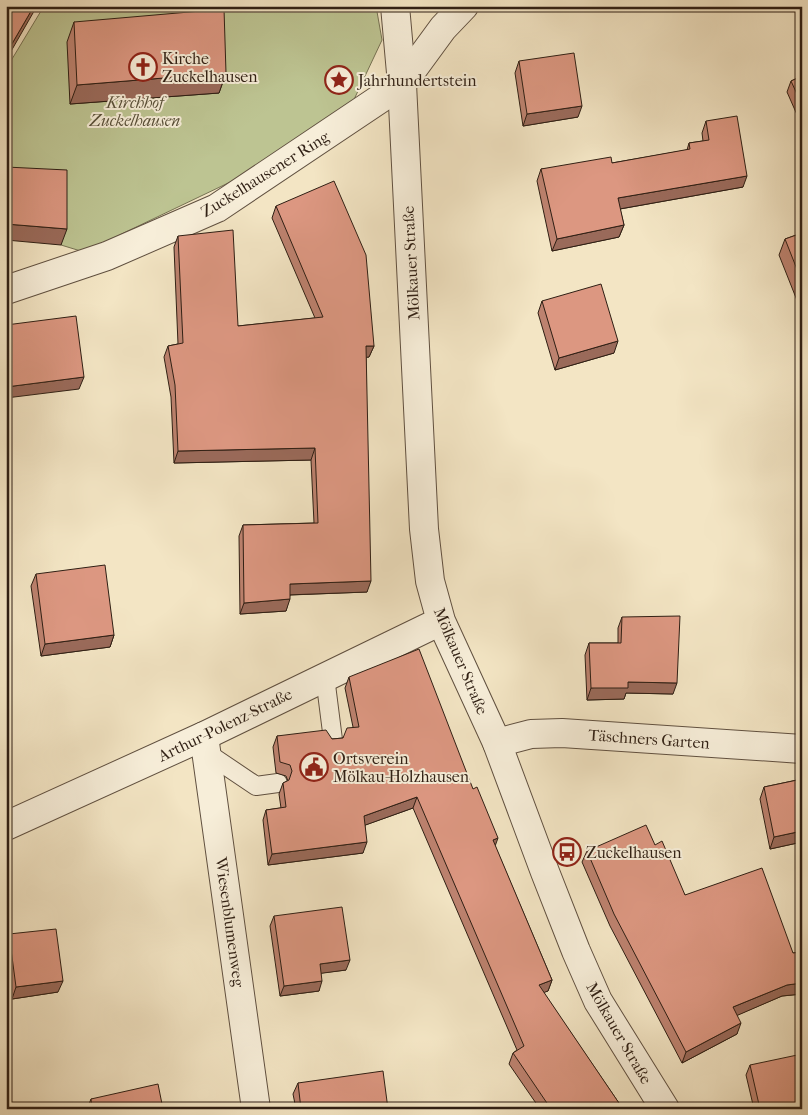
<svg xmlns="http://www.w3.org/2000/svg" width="808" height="1115" viewBox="0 0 808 1115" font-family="'IM FELL French Canon',serif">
	<rect width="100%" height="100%" fill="#f3e5c4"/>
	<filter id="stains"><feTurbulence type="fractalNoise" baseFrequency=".004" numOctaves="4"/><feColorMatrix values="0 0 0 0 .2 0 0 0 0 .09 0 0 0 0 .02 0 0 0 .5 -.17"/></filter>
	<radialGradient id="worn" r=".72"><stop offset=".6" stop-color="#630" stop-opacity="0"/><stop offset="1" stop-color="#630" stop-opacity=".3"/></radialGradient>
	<path fill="#bdc492" stroke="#767253" d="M44,6H376L382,40L350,108L247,174L84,252L61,245V186L6,184V69Z"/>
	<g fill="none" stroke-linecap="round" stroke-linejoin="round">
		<defs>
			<path id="service" d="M325,677L333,740
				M207,753L256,786L278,783"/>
			<path id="minor" d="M6,290L107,256L217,208L402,84L395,6
				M204,736L256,1109
				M497,743L531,734L562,733L802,749"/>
			<path id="tertiary" d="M464,6L443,28L402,84L424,529L430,581L441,621L497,743L545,872L576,951L598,1001L665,1109
				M6,826L204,736L441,621"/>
		</defs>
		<use href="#service" stroke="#605040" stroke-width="20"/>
		<use href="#minor" stroke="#605040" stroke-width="30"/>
		<use href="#tertiary" stroke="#605040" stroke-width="30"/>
		<use href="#service" stroke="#f7eed9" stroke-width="18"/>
		<use href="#minor" stroke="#f7eed9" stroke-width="28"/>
		<use href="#tertiary" stroke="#f7eed9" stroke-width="28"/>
	</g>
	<path fill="#bd826f" stroke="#2f1f14" d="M74,22L226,73L219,93L70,104L67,42Z
		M519,61L578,117L523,126L515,73Z
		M802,76V126L787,92L791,81Z
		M706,121L743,187L620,209L624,225L619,237L552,251L537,181L541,169L612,163L687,150L689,143L703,141L702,133Z
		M276,206L374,346L369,357H366L367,592L290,595L286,611L240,614L239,536L243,525L314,523L311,460L174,463L171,397L164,357L168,346L178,344L174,247L178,236L238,326L315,318L272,218Z
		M802,233V313L779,255L785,239Z
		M542,301L614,353L555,370L538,313Z
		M36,574L114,635L110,647L41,656L31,586Z
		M622,617L673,694L626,693L624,699L587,700L585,655L589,643H618V628Z
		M349,677L495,846L552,980L548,991L543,992L623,1109H540L509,1064L513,1053L517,1050L413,808L365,825L363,853L268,865L263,820L266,810L281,808L279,794L283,783L288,781L286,776L276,773L273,747L277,736L332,739L343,738L353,727L345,688Z
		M802,779V842L770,849L760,799L764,787Z
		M655,845L685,895L793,953L802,952V994L782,996L737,1015V1034L682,1063L610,926L582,862L587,851Z
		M274,916L346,970L321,973L319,991L280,996L270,926Z
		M9,934L58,992L12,999L6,955V942Z
		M750,1065L802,1109H754L746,1075Z
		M298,1083L388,1109H296L293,1094Z
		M91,1099L163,1109H87Z"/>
	<path fill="#9a6a5a" stroke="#2f1f14" d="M34,6H37L6,60V54Z
		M226,73L219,93L70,104L77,85Z
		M582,106L578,117L523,126L527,114Z
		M747,176L743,187L614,210L618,198Z
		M6,224L67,229L61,245L6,240Z
		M624,225L619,237L552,251L557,239Z
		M618,341L614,353L555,370L559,358Z
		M366,346H374L369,357L361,358Z
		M84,377L79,389L6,398V387Z
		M315,448L311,460L174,463L178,451Z
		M371,581L367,592L286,595L290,584Z
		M290,599L286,611L240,614L244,603Z
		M114,635L110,647L41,656L45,644Z
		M628,682L677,683L673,694L626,693L624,699L587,700L591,688Z
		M417,797L413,808L360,827L364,816Z
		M802,831V842L770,849L774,837Z
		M498,838L494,849L493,840Z
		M367,842L363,853L268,865L272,854Z
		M350,960L346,970L316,974L320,964Z
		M552,980L548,991L535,996L539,985Z
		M63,981L58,992L12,999L16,987Z
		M322,981L319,991L280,996L284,986Z
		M802,983V994L782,996L729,1019L733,1007L787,985Z
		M741,1023L737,1034L682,1063L686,1052Z
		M787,1105L785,1109H769Z"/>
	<path fill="#dc9781" stroke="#2f1f14" d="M6,6H34L6,54Z
		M224,9L226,73L77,85L74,22Z
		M574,53L582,106L527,114L519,61Z
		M802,76V105L791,81Z
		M737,116L747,176L618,198L624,225L557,239L541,169L611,157L612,163L690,149L689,143L709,140L706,121Z
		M6,167L67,170V229L6,224Z
		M334,181L366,255L374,346H366L371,581L290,584V599L244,603L243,525L318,523L315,448L178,451L175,385L168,346L183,343L178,236L233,230L238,326L323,317L276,206Z
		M802,233V282L785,239Z
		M601,284L618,341L559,358L542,301Z
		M76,316L84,377L6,387V325Z
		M105,565L114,635L45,644L36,574Z
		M680,616L677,683L628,682V688H591L589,643H621L622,617Z
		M419,649L473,789L477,787L498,838L493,840L552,980L539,985L623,1109H551L513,1053L524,1046L417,797L364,816L367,842L272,854L266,810L286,807L283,783L289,780L292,771L290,765L280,762L277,736L326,730L332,739L343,738L347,728L359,727L349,677Z
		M802,779V831L774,837L764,787Z
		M646,825L655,845L662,841L685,895L762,868L793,953L802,952V983L787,985L733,1007L741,1023L686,1052L614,914L587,851Z
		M342,907L350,960L320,964L322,981L284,986L274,916Z
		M56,929L63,981L16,987L9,934Z
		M802,1054V1109H787V1105L769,1109H760L750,1065Z
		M383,1071L388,1109H301L298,1083Z
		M158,1084L163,1109H92L91,1099Z"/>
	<defs>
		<symbol id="church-ring" viewBox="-11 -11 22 22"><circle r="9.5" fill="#f7eed9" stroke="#8f2418" stroke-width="1.5"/><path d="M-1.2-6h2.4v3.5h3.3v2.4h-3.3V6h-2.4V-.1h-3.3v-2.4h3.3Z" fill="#8f2418"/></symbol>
		<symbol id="sight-ring" viewBox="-11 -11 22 22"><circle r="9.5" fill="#f7eed9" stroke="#8f2418" stroke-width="1.5"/><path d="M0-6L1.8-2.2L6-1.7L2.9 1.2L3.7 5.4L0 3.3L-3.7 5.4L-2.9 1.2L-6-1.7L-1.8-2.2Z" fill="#8f2418"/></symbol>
		<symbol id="civic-ring" viewBox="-11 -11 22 22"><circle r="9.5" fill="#f7eed9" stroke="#8f2418" stroke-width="1.5"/><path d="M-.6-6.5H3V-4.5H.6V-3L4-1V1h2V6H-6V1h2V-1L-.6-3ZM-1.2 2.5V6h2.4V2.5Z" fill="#8f2418"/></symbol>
		<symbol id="bus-ring" viewBox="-11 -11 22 22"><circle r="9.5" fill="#f7eed9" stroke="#8f2418" stroke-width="1.5"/><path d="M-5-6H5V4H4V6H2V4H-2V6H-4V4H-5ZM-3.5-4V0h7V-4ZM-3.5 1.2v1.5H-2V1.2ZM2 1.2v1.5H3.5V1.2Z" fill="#8f2418"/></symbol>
	</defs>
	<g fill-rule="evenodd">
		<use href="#church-ring" x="127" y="51" width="32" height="32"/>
		<use href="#sight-ring" x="323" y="64" width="32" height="32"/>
		<use href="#civic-ring" x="298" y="751" width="32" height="32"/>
		<use href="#bus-ring" x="551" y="836" width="32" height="32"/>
	</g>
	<g text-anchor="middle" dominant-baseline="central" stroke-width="4" stroke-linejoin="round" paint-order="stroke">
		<g font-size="16" fill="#2f1f14" stroke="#f7eed9" text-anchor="start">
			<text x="162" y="58">Kirche<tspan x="162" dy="18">Zuckelhausen</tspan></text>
			<text x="358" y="80">Jahrhundertstein</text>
			<text x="333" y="758">Ortsverein<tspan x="333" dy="18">Mölkau-Holzhausen</tspan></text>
			<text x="586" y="852">Zuckelhausen</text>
		</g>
		<g font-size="16" font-style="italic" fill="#5a513a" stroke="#f7eed9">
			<text x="135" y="102">Kirchhof<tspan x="135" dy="18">Zuckelhausen</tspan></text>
		</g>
		<g font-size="16" fill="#2f1f14" stroke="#f7eed9">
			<text transform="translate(265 174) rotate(-32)">Zuckelhausener Ring</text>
			<text transform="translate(411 263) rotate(-93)">Mölkauer Straße</text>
			<text transform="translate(461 661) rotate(67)">Mölkauer Straße</text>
			<text transform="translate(225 725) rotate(-26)">Arthur-Polenz-Straße</text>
			<text transform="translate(649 739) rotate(4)">Täschners Garten</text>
			<text transform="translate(230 922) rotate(82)">Wiesenblumenweg</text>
			<text transform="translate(619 1033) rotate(60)">Mölkauer Straße</text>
		</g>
	</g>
	<rect width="808" height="1115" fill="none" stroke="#f3e5c4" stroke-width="25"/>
	<rect x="8" y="8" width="793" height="1100" fill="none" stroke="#2f1f14" stroke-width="2.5"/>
	<rect x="12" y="12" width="783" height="1090" fill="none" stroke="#2f1f14"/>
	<rect width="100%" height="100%" filter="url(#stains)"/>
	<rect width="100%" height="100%" fill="url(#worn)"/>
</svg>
